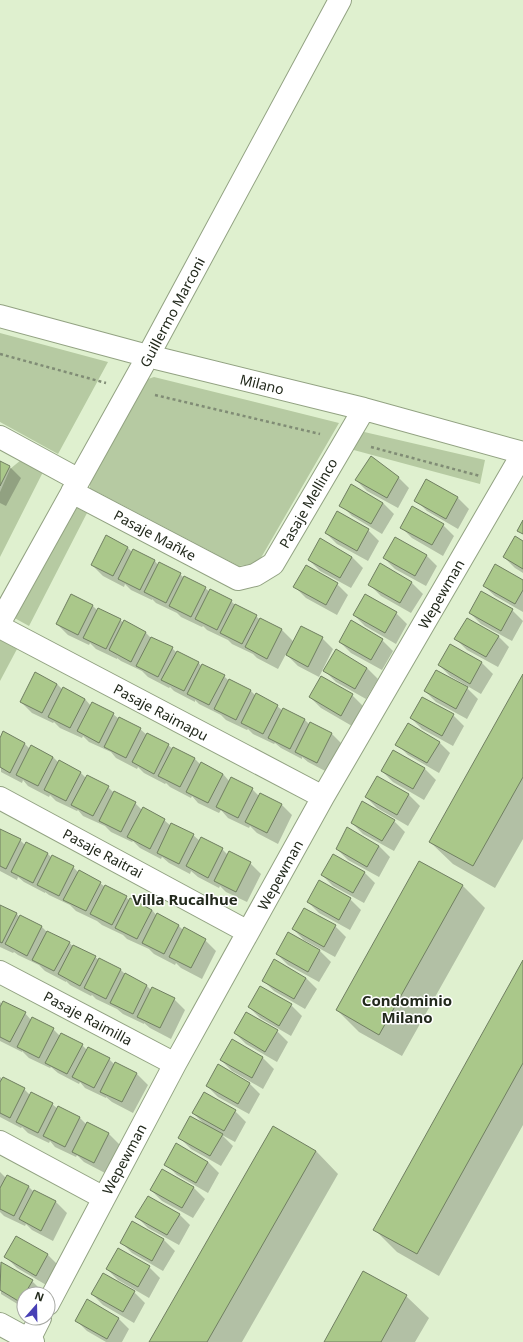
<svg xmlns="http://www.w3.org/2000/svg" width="523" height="1342" viewBox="0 0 523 1342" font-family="'Noto Sans',sans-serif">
	<rect width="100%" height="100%" fill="#dff0cf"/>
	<path fill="#b6caa2" d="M0,333L108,362L58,454L0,422Z
		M154,377L339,423L258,563L239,566L90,488V472L142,381Z
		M360,431L485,460L480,484L350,449Z
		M21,460L43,472L0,557V492L10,469Z
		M64,501L87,513L29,626L9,615Z
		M0,640L17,649L0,681Z"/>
	<path fill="#0003" d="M0,462L10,467L21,478L6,506L0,503Z
		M398,477L409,488L398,508L367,491L356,480Z
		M427,480L458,498L469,509L458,529L427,511L416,500Z
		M352,486L383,503L394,514L382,534L352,516L341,505Z
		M443,525L454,536L443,556L412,538L401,527Z
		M368,530L379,541L368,561L337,544L326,533Z
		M523,542V573L515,568L504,557Z
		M127,547L133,553L134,550L155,561L158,565L180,574L183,577L205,588L210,592L231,601L235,605L256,616L260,620L261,619L282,630L294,642L322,638L333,649L319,677L298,666L286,654L278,669L257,658L253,654L232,644L228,640L207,630L203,626L202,627L181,617L177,613L156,603L152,599V600L131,590L125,584L124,587L103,576L92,565Z
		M426,555L437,566L426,586L395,569L384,558Z
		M352,557L363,568L351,588L320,571L309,560Z
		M381,565L412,583L423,594L411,613L381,596L370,585Z
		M523,581V612L495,596L484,586Z
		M337,584L348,595L337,615L306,598L295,587Z
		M481,593L512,610L523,621L512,641L481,624L470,613Z
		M93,606L98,611L120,620L124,623L146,633L151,638L172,648L177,653L198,662L202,667L224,676L229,681L251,691L256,696L277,706L283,711L284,709L305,720L310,725L311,724L332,734L343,745L329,773L308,762L302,757V759L281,748L275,743L274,744L253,734L248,729L247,730L226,720L221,715L199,704L195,700V702L174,691L170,687L169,688L148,677L142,671L121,661L117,658V659L96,649L90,643L89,645L68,635L57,624Z
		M396,613L407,624L396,644L365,626L354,615Z
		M498,636L509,647L498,667L467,650L456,639Z
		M382,640L393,651L382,670L351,653L340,642Z
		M451,645L482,663L493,674L481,694L450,676L439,665Z
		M336,651L367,668L378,679L366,699L336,682L325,671Z
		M36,674L57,684L63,690L85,699L91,706L113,714L119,719L140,729L147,735L168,745L173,749L194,758L201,765L223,774L230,782L252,789L259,796L281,804L292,815L278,844L257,833L250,826L249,828L228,818L221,810L219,813L198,803L192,796L191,798L170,787L166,783L165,784L144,773L138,767L137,769L116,758L111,752L89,742L83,736L82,738L60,728L54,722L53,723L32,713L21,702Z
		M523,676V839L495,888L453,864L430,842Z
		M467,688L478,699L467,719L436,702L425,691Z
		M352,695L363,706L352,726L321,708L310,697Z
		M422,698L453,715L464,726L453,746L422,729L411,718Z
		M4,733L25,744L30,749L53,757L59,763L80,772L86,778L108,787L114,793L135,803L142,810L164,820L171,826L193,835L200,841L222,849L228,855L250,863L261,874L247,902L226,892L220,886L219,888L198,877L191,871L190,874L169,863L162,857L161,859L140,848L133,841L132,842L111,832L105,826L83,816L78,810L77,811L56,801L50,795L49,797L28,786L23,780L22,783L1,772L0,740Z
		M439,742L450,753L439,773L408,755L397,744Z
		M425,769L436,780L424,800L393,782L382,771Z
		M377,777L409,795L420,806L408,826L377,808L366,797Z
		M394,821L405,832L394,851L363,834L352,823Z
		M0,830L20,840L26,846L27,843L48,854L52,858L73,867L79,873L100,883L105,887L126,897L130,901L152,910L157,916L178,925L183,930L205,940L216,951L202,979L181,968L176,963L175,965L154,954L149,949L127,939L123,935L102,925L97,921L76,911L70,905L49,895L45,892V893L24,882L18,877L17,880L0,871Z
		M379,846L390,857L379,877L348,860L337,849Z
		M420,862L463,886L485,908L402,1056L359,1032L337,1010Z
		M364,872L375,883L364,903L333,886L322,875Z
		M350,899L361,910L350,930L319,913L308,902Z
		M0,906L17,914L20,918L21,916L42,927L47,932L69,942L73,947L95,957L99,960L121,970L126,975L147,986L152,991L174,999L185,1010L171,1039L150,1028L144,1023V1024L123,1014L117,1009L96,999L92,995L91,996L70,985L66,981V982L45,971L39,965L18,955L14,952L13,953L0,947Z
		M304,909L335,926L346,937L335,957L304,940L293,929Z
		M289,934L320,951L331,962L319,982L288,965L277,954Z
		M523,963V1125L439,1276L397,1252L375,1230Z
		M306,978L317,989L305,1009L274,991L263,980Z
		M0,1002L3,1005L25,1013L31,1020L53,1029L60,1036L82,1045L87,1050L109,1059L115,1065V1063L137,1074L148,1085L133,1113L112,1102L106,1097V1098L85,1088L80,1082L79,1084L58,1073L51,1067L50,1068L29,1058L22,1051V1052L0,1041Z
		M291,1005L302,1016L291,1036L260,1018L249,1007Z
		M277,1031L288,1042L277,1062L246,1044L235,1033Z
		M232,1040L263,1058L274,1069L263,1089L232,1071L221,1060Z
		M0,1077L2,1079L24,1089L30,1095L52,1104L58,1109L80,1118L87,1125V1123L109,1134L120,1145L105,1173L84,1162L77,1155L76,1157L55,1147L50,1141L49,1143L28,1133L22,1127L21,1128L0,1117Z
		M249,1083L260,1094L249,1114L218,1097L207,1086Z
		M235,1111L246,1122L235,1142L222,1135L233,1146L221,1166L191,1149L180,1138L204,1124L193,1113Z
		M316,1151L338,1174L242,1342H150Z
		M208,1162L219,1173L208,1193L177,1175L166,1164Z
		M0,1172L6,1178L7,1176L29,1187L34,1192L35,1191L56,1202L67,1213L53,1241L32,1230L26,1224L25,1226L4,1216L0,1212Z
		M194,1188L205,1199L193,1218L162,1201L151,1190Z
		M179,1214L190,1225L179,1245L148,1228L137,1217Z
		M132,1222L164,1240L175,1251L163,1271L132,1253L121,1242Z
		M17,1237L48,1255L59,1266L48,1286L17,1268L6,1257Z
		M1,1264L32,1281L43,1292L42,1294H24V1308L1,1294L0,1266Z
		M149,1267L160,1278L149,1298L118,1280L107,1269Z
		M134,1292L145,1303L134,1323L103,1305L92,1294Z
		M406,1296L429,1318L415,1342H325Z
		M118,1318L129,1329L122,1342H106L87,1331L76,1320Z"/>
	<path fill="#aac88a" stroke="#707f61" d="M371,456L399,477L387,498L355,480Z
		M0,461L10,466L0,486Z
		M426,479L458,497L446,519L414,501Z
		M351,484L383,503L371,524L339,506Z
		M412,506L444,524L432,545L400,528Z
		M337,511L369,529L357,551L325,533Z
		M523,520V534L517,531Z
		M106,535L128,547L113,576L91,565Z
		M515,536L523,541V569L503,557Z
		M395,537L427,555L415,576L383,558Z
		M320,538L352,557L340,578L308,560Z
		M133,549L155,560L140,590L118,579Z
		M159,562L181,573L166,603L144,592Z
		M380,563L412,582L400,603L368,585Z
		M495,564L523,580V590L515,604L483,586Z
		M306,565L338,583L326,605L293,587Z
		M184,576L206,587L191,617L169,606Z
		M210,589L232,600L217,630L195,619Z
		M481,591L513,609L501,631L469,613Z
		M71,594L93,605L78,635L56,624Z
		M365,594L397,612L385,633L353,615Z
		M235,604L257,615L242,644L220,633Z
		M98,608L121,619L106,649L83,638Z
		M260,618L282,629L267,659L245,647Z
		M467,618L499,636L486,657L454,639Z
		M124,620L146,632L131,662L109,650Z
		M351,620L383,639L371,660L339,642Z
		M301,626L323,637L308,667L286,655Z
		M151,637L173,647L158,677L136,666Z
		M450,644L482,662L470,684L438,665Z
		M336,649L367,668L355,689L323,671Z
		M177,651L199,662L184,691L161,680Z
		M202,664L225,675L209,705L187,694Z
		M436,670L468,687L456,709L424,691Z
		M35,672L57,684L42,713L20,702Z
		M523,674V777L473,866L429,842Z
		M321,676L353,694L341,716L309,697Z
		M229,679L251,690L236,720L214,709Z
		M63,687L85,699L70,728L48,717Z
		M256,693L278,705L263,734L241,723Z
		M422,697L454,714L442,736L410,718Z
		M92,702L114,713L99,743L77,731Z
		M283,708L305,719L290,749L268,738Z
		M119,717L141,728L126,758L104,747Z
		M310,722L332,733L317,763L295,752Z
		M408,723L440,742L427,763L395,745Z
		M3,731L25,743L10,773L0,767V738Z
		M147,733L169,744L154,774L132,762Z
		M31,745L53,757L38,786L16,775Z
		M173,747L195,758L180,787L158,776Z
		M393,750L425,768L413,789L381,771Z
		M59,760L81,772L66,801L44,790Z
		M201,762L223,774L208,803L186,792Z
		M87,775L109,786L93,816L71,805Z
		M377,776L409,794L397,815L365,797Z
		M231,777L253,788L238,818L216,807Z
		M114,791L136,802L121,832L99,821Z
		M260,793L282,804L267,833L245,822Z
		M362,801L395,820L382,841L351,823Z
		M143,807L165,819L150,849L127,837Z
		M171,823L194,834L179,864L157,853Z
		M347,827L379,846L367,867L336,849Z
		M0,829L21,839L6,869L0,866Z
		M201,837L223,848L208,878L186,866Z
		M26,842L48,853L33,883L11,872Z
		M229,851L251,862L236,892L214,881Z
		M333,854L365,872L353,893L321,875Z
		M52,855L74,866L59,896L37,885Z
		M419,861L463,885L379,1035L336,1010Z
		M79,870L101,882L86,911L63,900Z
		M319,880L351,898L339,920L307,902Z
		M105,885L127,896L112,925L90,914Z
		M130,898L152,910L137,939L115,928Z
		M0,905L17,913L2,943L0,942Z
		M304,908L336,925L324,947L292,929Z
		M157,913L179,925L164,954L142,943Z
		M20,915L42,926L27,956L5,944Z
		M184,927L206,939L191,968L169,957Z
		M47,931L70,942L54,971L32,960Z
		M288,932L320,950L308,972L276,954Z
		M73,945L96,956L80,986L58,974Z
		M99,958L121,969L106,999L84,988Z
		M274,959L306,978L294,999L262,981Z
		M523,960V1063L417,1254L373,1230Z
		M125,973L147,985L133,1014L110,1003Z
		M260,986L292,1004L279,1026L248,1007Z
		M152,987L175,998L160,1028L137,1017Z
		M3,1001L26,1012L10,1042L0,1037V1007Z
		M246,1012L278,1030L265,1052L234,1033Z
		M32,1017L54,1028L39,1058L17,1047Z
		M61,1033L83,1044L67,1074L45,1063Z
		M232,1039L263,1057L252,1078L220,1060Z
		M88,1047L110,1058L94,1088L72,1077Z
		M115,1062L137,1073L122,1102L100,1092Z
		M218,1064L250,1083L238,1104L206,1086Z
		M3,1077L25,1088L10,1118L0,1113V1082Z
		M31,1092L53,1103L38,1133L16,1122Z
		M204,1092L236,1110L224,1131L192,1113Z
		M58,1106L80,1117L65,1147L43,1136Z
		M190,1116L223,1134L210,1156L178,1138Z
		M87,1122L109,1133L94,1163L72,1152Z
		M273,1126L316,1151L207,1342H149Z
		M176,1143L208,1162L196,1183L164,1165Z
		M162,1169L194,1187L182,1208L150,1190Z
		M7,1175L29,1186L14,1216L0,1209V1188Z
		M34,1190L56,1201L41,1231L19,1219Z
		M148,1196L180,1214L167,1235L135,1217Z
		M132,1221L164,1239L152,1261L120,1243Z
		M16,1236L48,1254L36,1276L4,1257Z
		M118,1248L150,1266L138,1287L106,1269Z
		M1,1262L33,1280L20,1302L0,1290Z
		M363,1271L407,1295L381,1342H324Z
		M103,1273L135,1291L123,1312L91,1294Z
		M87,1299L119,1318L107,1339L75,1321Z"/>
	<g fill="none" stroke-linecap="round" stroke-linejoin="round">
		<defs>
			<path id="street" d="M0,316L148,356L364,409L523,453
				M0,437L79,480
				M72,492L238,579L255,575L273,564L364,409
				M0,622L148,356L340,0
				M0,627L323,797
				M0,798L248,932
				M0,972L175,1064
				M0,1142L104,1198
				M48,1304L175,1064L323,797L523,453
				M0,1324L33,1342
				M29,1340L40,1318"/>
		</defs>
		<use href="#street" stroke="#92a282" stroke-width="24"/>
		<path stroke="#808c75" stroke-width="2.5" stroke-dasharray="3 3" stroke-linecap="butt" d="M0,354L106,383
			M155,395L320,434
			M371,447L480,476"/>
		<use href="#street" stroke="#fff" stroke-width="22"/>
	</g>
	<g text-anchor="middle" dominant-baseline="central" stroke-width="3" stroke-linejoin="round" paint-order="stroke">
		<g font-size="14" fill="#22291c" stroke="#fff">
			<text transform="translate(172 312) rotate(-62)">Guillermo Marconi</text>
			<text transform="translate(262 384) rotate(14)">Milano</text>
			<text transform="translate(308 503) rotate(-60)">Pasaje Mellinco</text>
			<text transform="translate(155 535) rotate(28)">Pasaje Mañke</text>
			<text transform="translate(441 594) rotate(-60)">Wepewman</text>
			<text transform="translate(161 712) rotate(28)">Pasaje Raimapu</text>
			<text transform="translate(103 853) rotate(28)">Pasaje Raitrai</text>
			<text transform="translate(280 875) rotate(-61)">Wepewman</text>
			<text transform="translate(88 1018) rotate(28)">Pasaje Raimilla</text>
			<text transform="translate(124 1159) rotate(-62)">Wepewman</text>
		</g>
		<g font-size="15" font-weight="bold" fill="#22291c" stroke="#fff">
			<text x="185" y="899">Villa Rucalhue</text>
			<text x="407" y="1000">Condominio<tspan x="407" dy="17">Milano</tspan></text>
		</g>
	</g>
	<g transform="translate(36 1306) rotate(20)"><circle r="19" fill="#ffffff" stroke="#a7a9a4"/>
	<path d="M0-3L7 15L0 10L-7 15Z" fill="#473fb5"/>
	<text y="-6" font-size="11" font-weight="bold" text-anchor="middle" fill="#22291c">N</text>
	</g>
</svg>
